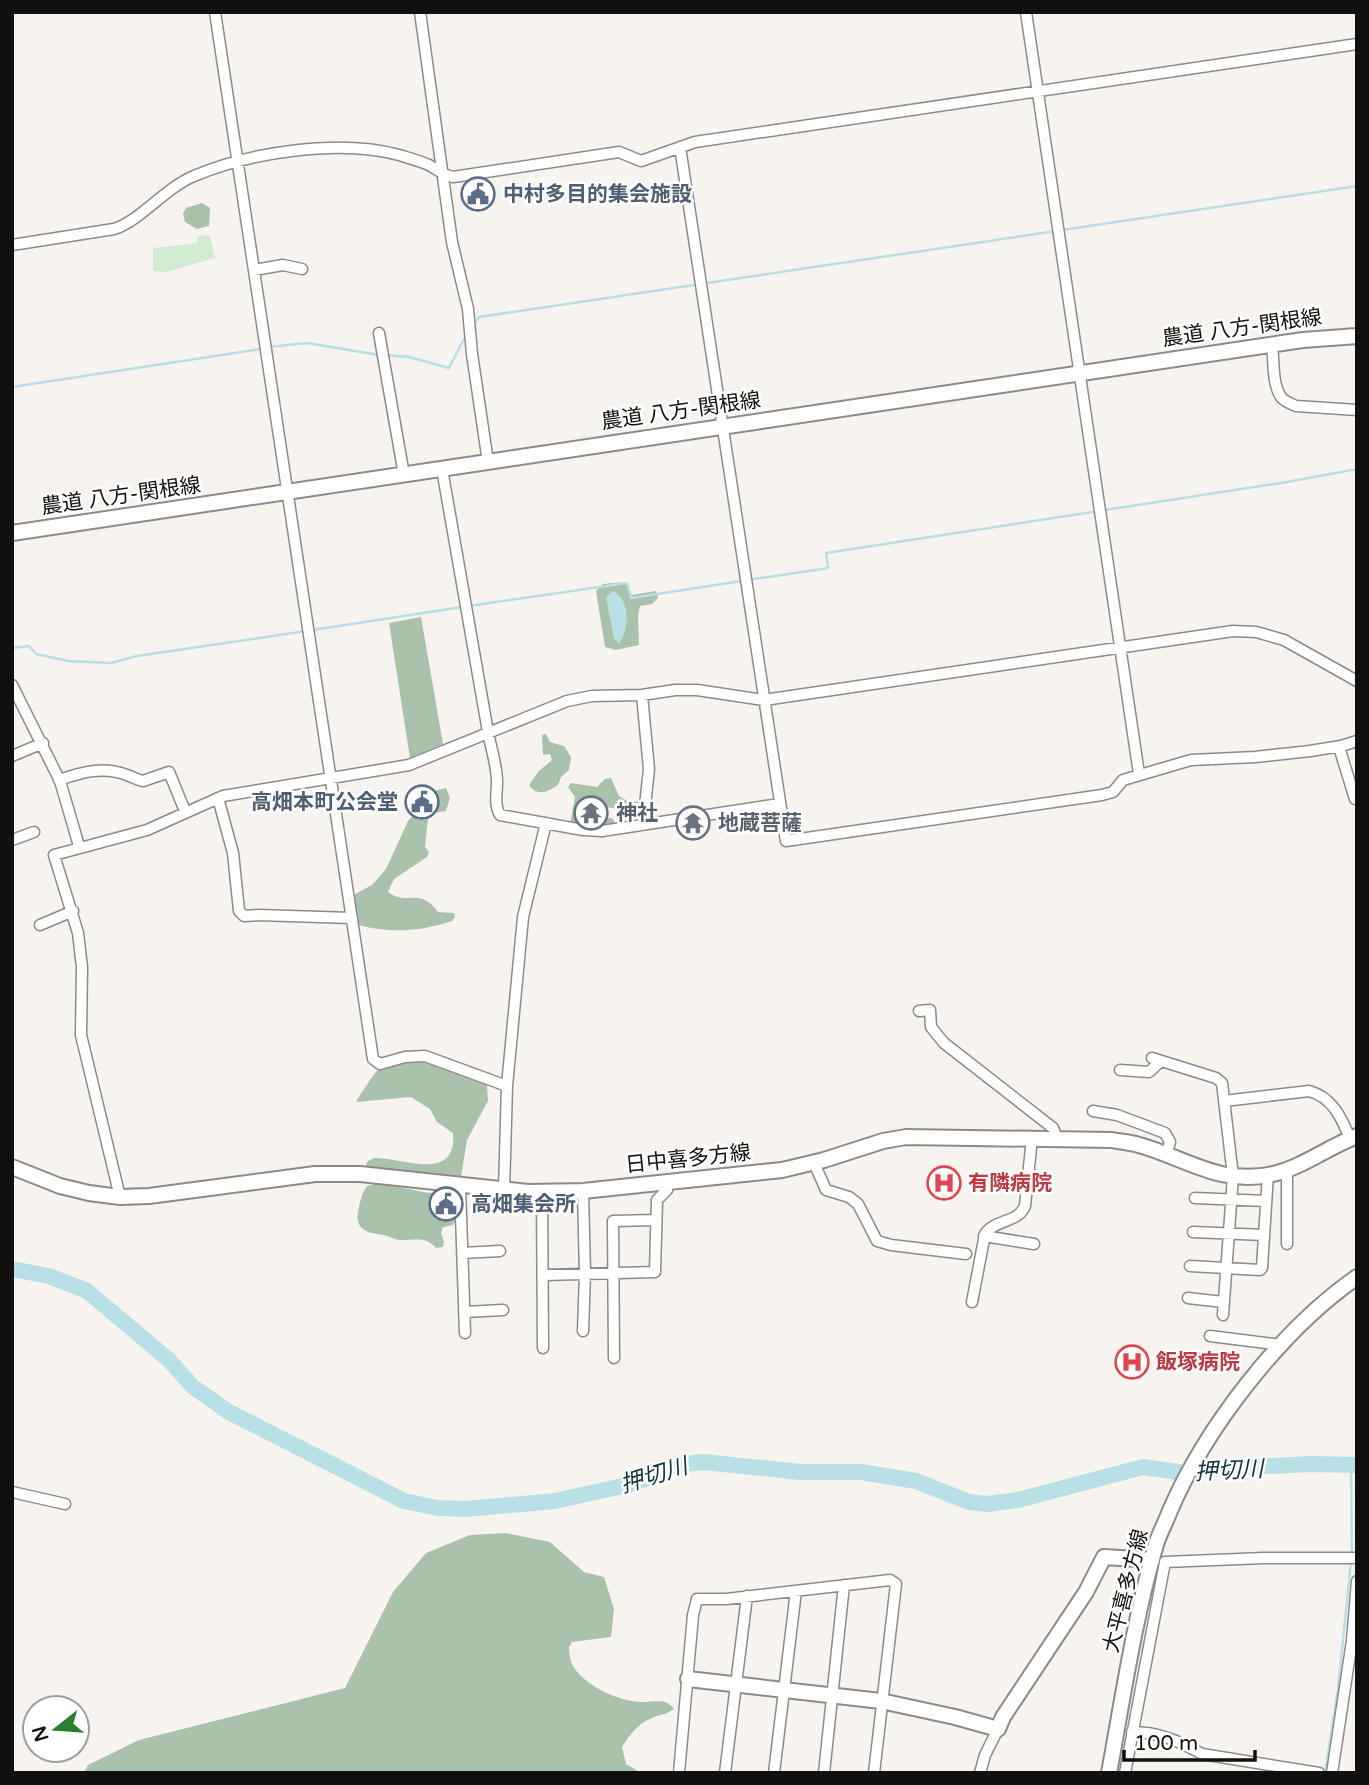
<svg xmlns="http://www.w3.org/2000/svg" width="1369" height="1785" viewBox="0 0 1369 1785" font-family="'Varela Round','Noto Sans JP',sans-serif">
	<rect width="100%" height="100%" fill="#f7f4f0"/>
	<path fill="#d2ebd3" d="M210,235L215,258L166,272L153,271V248L197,243V236Z"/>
	<path fill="#aac2ab" d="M202,203L210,208L209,226L197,229L185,222L183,213L186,208Z
		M627,582L632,595L656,591L658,598L652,604L640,606L638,615L639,645L616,650L605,647L596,591L603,584Z
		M421,617L443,744L410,758L389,623Z
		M546,734L550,742L564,746L571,757L569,770L561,777L558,785C548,792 537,797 529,785L539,771L552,760L550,754L543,755L542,735Z
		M611,778L619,796L627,801L639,802L635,817L626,819L614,808L603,807L594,803L583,808L584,815L592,820L612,818L614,821L613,827L605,829L570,824L575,797L568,787L571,783L597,787L605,779Z
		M446,788L450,798L446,811L433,813L428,818L425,847L429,852L427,857L394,879L388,892C408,907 419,886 438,912L454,913L455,917L452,921C421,931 391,934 359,925L355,920V894L372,885L386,869L408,821L416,812L430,808L431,796L434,791Z
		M405,1061L426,1063L487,1085L488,1101L467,1140L461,1177L454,1182L409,1176L395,1171L385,1173L365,1167L368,1161L374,1158C402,1157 457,1184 453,1133L437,1122L430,1109L411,1097L356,1102C360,1094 364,1090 368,1083C381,1065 381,1063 405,1061Z
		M380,1183L423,1192L441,1194L438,1205L441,1216L457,1217L453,1225L443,1227L441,1233L444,1242L443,1247L436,1248C425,1235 413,1241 399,1240C394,1239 388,1236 383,1235C369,1233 355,1231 358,1212C360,1202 361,1195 367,1186Z
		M505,1533L550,1542L584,1572L604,1577L614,1609L611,1637L572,1642L569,1647C569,1652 570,1660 572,1664C582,1685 621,1703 644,1702C656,1702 666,1698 674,1709C665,1715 661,1714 652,1718C638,1723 630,1735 622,1747L626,1764L641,1773H84L88,1765L139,1740L345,1688L393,1592L426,1553L470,1535Z"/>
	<path fill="#b9e0e6" d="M613,591C631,600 629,629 619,644L614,638L606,597Z"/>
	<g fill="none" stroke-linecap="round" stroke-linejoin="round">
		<path stroke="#b9e0e6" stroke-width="2.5" d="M1062,230L1357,186
			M474,324L479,317L1056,231
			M268,347L307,343L379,355
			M386,355L409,357L449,368L466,335
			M12,387L261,349
			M748,580L828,568L826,553L1287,482L1357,469
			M468,606L627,583L631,598L742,581
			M313,630L462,607
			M12,648L29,646L36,654L68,661L111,663L137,656L306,631
			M1351,1464L1352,1554
			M1325,1773L1338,1689L1351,1561"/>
		<path stroke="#b9e0e6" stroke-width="16" d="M12,1269L49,1276L87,1291L169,1360L193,1387L229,1412L404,1501L438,1508L466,1509L555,1501L636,1483L670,1466L703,1462L800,1472H861L916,1481L969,1502L987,1504L1018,1500L1143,1467L1185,1473L1206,1469L1311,1464L1357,1465"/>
		<defs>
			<path id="street" d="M215,12L373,1059L380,1064L405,1057L425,1056L507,1086
				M420,12L452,242L468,309L472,354L488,462
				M1026,12L1139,774
				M680,147L786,841L1102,795L1113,792L1123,780L1191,760L1255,757L1310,751L1341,746L1357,741
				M12,245L114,229C140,221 165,188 194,176C250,152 339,139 399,155C409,158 420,161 429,165C438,170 443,175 453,177L619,152L641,161L695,142L1357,44
				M254,270L283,265L302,269
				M379,333L404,475
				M1272,345C1274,360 1272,384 1281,397C1284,401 1291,404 1296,406L1357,410
				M442,469L488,732C491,749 497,765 497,782C497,794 494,805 500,815L583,830L602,831L779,804
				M12,685L60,781L79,846
				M642,695L649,769L643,824
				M1339,747L1355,799L1357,798
				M12,756L43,743
				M59,780C82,772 103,766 127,775C133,777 137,780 143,781L169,772L185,811
				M218,798L233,853L239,911L244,916L258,915L352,918
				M12,840L34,832
				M40,925L73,911
				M919,1011L930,1010L931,1027L944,1043L1053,1128L1057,1138
				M1152,1058L1216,1078L1222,1083L1233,1176L1223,1315
				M1120,1070L1149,1072L1161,1061
				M1224,1101L1309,1091C1332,1097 1342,1118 1350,1139
				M1093,1111L1117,1115L1165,1133L1170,1142L1166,1156
				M814,1163L826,1190L849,1197L858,1204L877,1241L891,1245L966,1254
				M460,1186L465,1333
				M504,1191L507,1086L523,917L546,823
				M583,1191L585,1274L583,1331
				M542,1192L543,1348
				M120,1197L81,1035L82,967L78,933L54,855L147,830L223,796L409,765L567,701L592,696L642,695L675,690H697L764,700L1233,631L1256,632L1284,640L1357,681
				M1195,1198L1266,1201
				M1193,1232L1264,1235
				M984,1236L1034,1244
				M1287,1244V1169
				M462,1253L500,1251
				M1190,1266L1260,1270L1262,1268L1268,1174
				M544,1275L655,1272L657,1200L667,1190L668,1183
				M1188,1298L1223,1302
				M972,1302L985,1234C995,1219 1018,1223 1025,1206L1032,1138
				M464,1312L503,1310
				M1210,1336L1282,1345
				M614,1358L613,1221L655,1220
				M12,1492L65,1504
				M1132,1732C1159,1732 1179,1741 1202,1754L1319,1773
				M679,1773L693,1615L697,1599H726L890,1580L896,1584L874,1773
				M725,1773L747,1596
				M774,1773L796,1591
				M824,1773L844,1585
				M980,1773L985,1755L998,1729
				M1125,1773L1165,1562L1264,1558H1357
				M1332,1773L1352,1641L1357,1581"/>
			<path id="secondary" d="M12,533L1303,340L1357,336
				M12,1167L60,1186L89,1193L120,1197L149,1196L315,1174H360L528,1192L583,1191L782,1170L824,1160L883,1141L906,1137L1112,1140C1121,1142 1130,1142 1139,1145C1186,1158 1220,1186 1273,1174C1303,1167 1328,1147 1357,1136
				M688,1679L881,1701L955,1717L998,1729L1003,1717L1086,1592L1104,1557L1152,1560
				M1109,1773C1123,1697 1134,1621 1155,1548C1158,1536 1165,1524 1169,1513C1205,1428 1281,1330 1357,1277"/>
		</defs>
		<use href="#street" stroke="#8e8b87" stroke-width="13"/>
		<use href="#secondary" stroke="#8e8b87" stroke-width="18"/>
		<use href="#street" stroke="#fff" stroke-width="10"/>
		<use href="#secondary" stroke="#fff" stroke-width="14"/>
	</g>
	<defs>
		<symbol id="civic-ring" viewBox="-11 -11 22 22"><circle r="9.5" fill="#fff" stroke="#5c6f8a" stroke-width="1.5"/><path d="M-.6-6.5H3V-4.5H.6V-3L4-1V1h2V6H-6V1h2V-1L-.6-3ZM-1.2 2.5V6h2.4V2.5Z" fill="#5c6f8a"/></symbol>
		<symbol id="temple-ring" viewBox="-11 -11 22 22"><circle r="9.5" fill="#fff" stroke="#6b7280" stroke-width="1.5"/><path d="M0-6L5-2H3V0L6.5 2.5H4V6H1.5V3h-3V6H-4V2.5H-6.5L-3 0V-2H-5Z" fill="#6b7280"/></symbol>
		<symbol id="hospital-ring" viewBox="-11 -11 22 22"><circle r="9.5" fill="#fff" stroke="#e0444e" stroke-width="1.5"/><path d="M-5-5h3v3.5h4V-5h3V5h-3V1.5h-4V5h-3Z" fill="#e0444e"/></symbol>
	</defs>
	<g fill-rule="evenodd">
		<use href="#civic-ring" x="459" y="175" width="38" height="38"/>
		<use href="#civic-ring" x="403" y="783" width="38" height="38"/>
		<use href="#temple-ring" x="572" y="794" width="38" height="38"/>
		<use href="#temple-ring" x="674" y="804" width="38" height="38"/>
		<use href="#hospital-ring" x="925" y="1164" width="38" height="38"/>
		<use href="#civic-ring" x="427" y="1185" width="38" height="38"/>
		<use href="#hospital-ring" x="1113" y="1343" width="38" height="38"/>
	</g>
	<g text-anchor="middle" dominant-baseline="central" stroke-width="5" stroke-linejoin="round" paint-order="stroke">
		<g font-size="21" font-weight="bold" fill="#4e5e75" stroke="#fff" text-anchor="start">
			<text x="503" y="194">中村多目的集会施設</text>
			<text x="398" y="802" text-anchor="end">高畑本町公会堂</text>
			<text x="471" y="1204">高畑集会所</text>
		</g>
		<g font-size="21" fill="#11100e" stroke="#fff">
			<text transform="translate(1242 328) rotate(-8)">農道 八方-関根線</text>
			<text transform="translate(681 411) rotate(-8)">農道 八方-関根線</text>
			<text transform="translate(121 496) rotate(-8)">農道 八方-関根線</text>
			<text transform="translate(688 1159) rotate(-6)">日中喜多方線</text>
			<text transform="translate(1126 1591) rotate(-76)">大平喜多方線</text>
		</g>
		<g font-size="21" font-weight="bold" fill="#5b616d" stroke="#fff" text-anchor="start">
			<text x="616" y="813">神社</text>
			<text x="718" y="823">地蔵菩薩</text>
		</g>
		<g font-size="21" font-weight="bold" fill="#be3a42" stroke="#fff" text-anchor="start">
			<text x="968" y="1183">有隣病院</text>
			<text x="1156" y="1362">飯塚病院</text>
		</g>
		<g font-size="23" font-style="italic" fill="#11363c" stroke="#fff">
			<text transform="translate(1229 1471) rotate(-3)">押切川</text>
			<text transform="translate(654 1476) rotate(-17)">押切川</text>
		</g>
	</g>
	<rect width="1369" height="1785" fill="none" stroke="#11100e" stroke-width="28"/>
	<g transform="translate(56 1729) rotate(253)"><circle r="33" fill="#ffffff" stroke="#a09f9f" stroke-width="2"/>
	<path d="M0-5L12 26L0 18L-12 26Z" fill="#28802f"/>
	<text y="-10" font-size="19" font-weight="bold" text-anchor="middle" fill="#11100e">N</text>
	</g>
	<path d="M1124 1750v10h131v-10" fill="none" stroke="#11100e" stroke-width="3.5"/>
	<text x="1134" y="1750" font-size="21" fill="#11100e" stroke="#ffffff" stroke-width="5" paint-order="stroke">100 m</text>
</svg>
